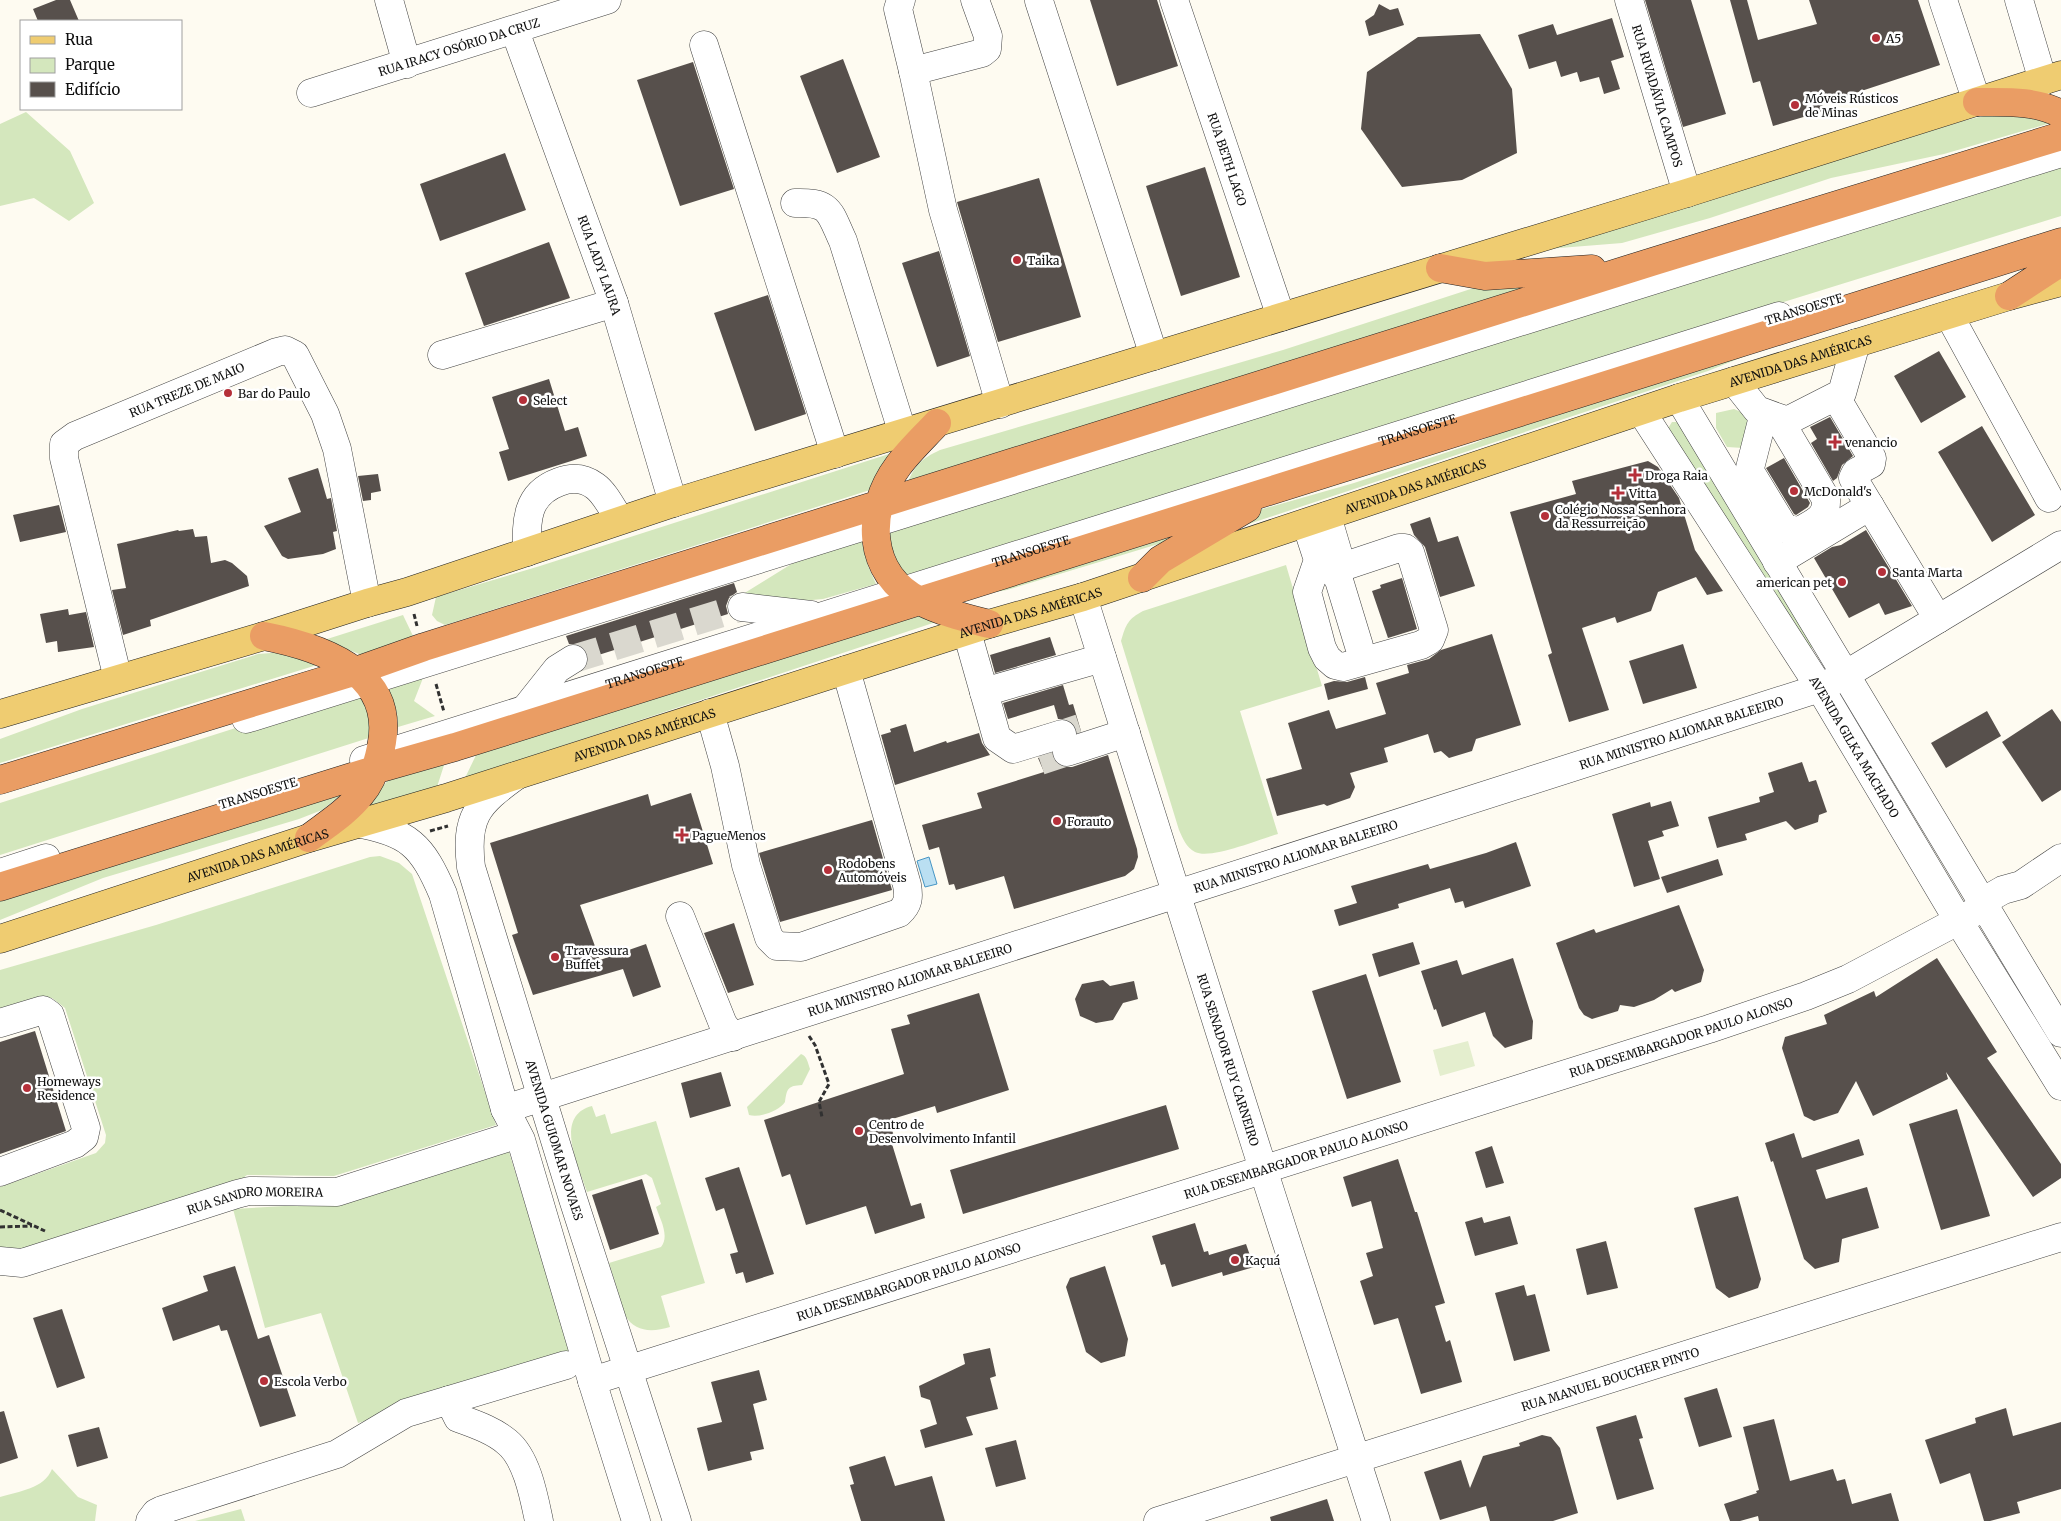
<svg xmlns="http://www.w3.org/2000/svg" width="2061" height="1521" viewBox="0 0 2061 1521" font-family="Merriweather,serif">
	<rect width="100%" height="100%" fill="#fefbf1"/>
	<path fill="#d4e7bd" d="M26,112L70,151L94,203L69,221L34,198L0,206V124Z
		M1996,113L2034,114L2054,122L1944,154L1831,178L1710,218L1622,243L1547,249L1963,121Z
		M2061,159V216L1390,424L906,577C894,564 890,547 889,529Z
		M1563,277L907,484C915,465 921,459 940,450L1283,350L1483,285Z
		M1810,330L1708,371L1225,532L1252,512L1354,483L1475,443L1567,404Z
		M1734,409L1748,415V433L1743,448L1727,447L1716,428V413Z
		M1672,422H1679L1690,432L1810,642L1812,647L1810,652L1806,653L1798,646L1669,443L1665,433Z
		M892,453L870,490L445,625L437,621L432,615L436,597L540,566Z
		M1201,518L1165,542L1007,590L983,594Z
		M860,535L868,566L876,584L823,599L747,606L743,594L814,550Z
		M1286,565L1322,686L1240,711L1278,834C1260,839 1211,860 1195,852C1186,847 1183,839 1179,830L1121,641C1126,624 1128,619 1143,611Z
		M915,611L939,621L465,778L478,751Z
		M403,615L414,638L364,656L324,640Z
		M284,652L330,661L0,763V739L82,709L258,654Z
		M423,678L414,701L435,716L398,727L397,713L385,687Z
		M358,689L366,697L375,736L0,855V803Z
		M446,759L437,787L363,809L391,777Z
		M346,791L322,810L299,819L103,878L0,920V899Z
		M380,856L399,863L412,874L496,1125L334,1176L247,1175L236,1184L12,1253L0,1249V1187L96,1153L105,1143L106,1135L65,1008L52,998H44L0,1013V970L156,925L370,857Z
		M801,1054C807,1056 808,1063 810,1069L802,1085C788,1086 787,1088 785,1102C779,1111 760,1118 749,1115L747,1107Z
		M592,1106L596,1117L605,1114L611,1134L656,1121L705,1283L661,1296L670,1327C653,1332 635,1333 625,1315L609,1263L661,1247C670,1236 660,1219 656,1207L661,1204L652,1178L646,1174L587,1192C579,1167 553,1116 592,1106Z
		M508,1149L574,1360L358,1423L321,1313L265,1328L233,1209L338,1203Z
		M52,1469L78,1497L97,1505L95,1521H0V1497C19,1491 44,1489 52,1469Z
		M241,1509L245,1521H195Z"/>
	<path fill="#e4eece" d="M1468,1041L1475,1066L1440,1076L1433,1050Z"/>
	<path fill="#badff2" stroke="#4695c4" d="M929,857L937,884L925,887L917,861Z"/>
	<path fill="#57504c" d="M56,0H70L79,21H38L33,9Z
		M1090,0H1157L1178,66L1117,86Z
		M1645,0H1691L1726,114L1683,127Z
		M1730,0H1747L1758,40L1817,24L1809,0H1918L1940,65L1822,104L1824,111L1773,126L1760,81L1753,83Z
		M1379,4L1390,10L1398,8L1404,25L1369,36L1365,21L1374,15Z
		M1612,18L1624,57L1611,61L1620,89L1604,94L1599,77L1580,82L1577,72L1561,77L1556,61L1529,69L1518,35L1553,24L1557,35Z
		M1480,34L1512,89L1517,153L1462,180L1402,187L1361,129L1367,72L1418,37Z
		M843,59L880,157L837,173L800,76Z
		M693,62L734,189L680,206L637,80Z
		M505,153L526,210L440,241L420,184Z
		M1205,167L1240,277L1181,296L1146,186Z
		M1039,178L1081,317L998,342L957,202Z
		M549,242L570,298L484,326L465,273Z
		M939,251L970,356L937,367L902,263Z
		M768,295L806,414L755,431L714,313Z
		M1939,351L1966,397L1921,423L1894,376Z
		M549,379L565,431L578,427L587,456L508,481L499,452L509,449L492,397Z
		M1830,417L1853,456L1842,465L1837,478L1833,481L1811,443L1817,439L1810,427Z
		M1982,426L2035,515L1992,542L1938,452Z
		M1784,458L1810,503L1808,507L1796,515L1794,514L1766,468Z
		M1648,461L1658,467L1679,498L1695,550L1723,591L1707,595L1696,577L1658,592L1651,611L1617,623L1615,617L1582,628L1609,710L1569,722L1548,655L1552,653L1510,512L1576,494L1572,481Z
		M318,468L327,499L331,498L337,531L333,532L336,549L323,554L288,559L282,556L264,526L301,512L288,478Z
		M378,474L381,491L371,493V500L363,501L358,476Z
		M59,505L66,532L20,542L13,515Z
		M1430,517L1438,542L1458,536L1475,586L1440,597L1425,547L1414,535L1410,524Z
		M193,529L195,537L207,536L211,563L225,560L232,563L247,576L249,586L150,620L151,626L123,635L112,590L126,588L117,544L178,530L179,531Z
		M1866,530L1912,606L1885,615L1879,603L1849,618L1814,558L1832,547L1841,545Z
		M1402,578L1417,629L1388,638L1372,591L1381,588L1380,585Z
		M734,583L737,592L729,598L726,606L728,614L589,658L586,651L581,645L569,644L566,636Z
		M68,609L69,615L86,612L94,647L58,652L57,641L46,643L40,614Z
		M1492,634L1521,725L1476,739L1472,751L1449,758L1441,751L1434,753L1428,734L1384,748L1388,762L1350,773L1355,787L1350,798L1327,806L1324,804L1277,816L1266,779L1302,769L1288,723L1329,710L1336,729L1386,714L1376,683L1409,673L1407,665L1429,659L1441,650Z
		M1050,637L1056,655L995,673L990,655Z
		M1683,644L1697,688L1643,704L1629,661Z
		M1365,677L1368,689L1328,700L1324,684L1334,681L1347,682Z
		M1063,685L1069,705L1073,704L1081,731L1077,732L1073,723L1066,719H1058L1054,705L1008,719L1003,703Z
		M2052,709L2061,722V790L2042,802L2002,742Z
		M1987,711L2001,736L1946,768L1931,743Z
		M906,724L914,752L946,741L947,743L979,733L982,743L990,755L895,785L881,735L891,732L890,729Z
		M1052,753L1056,763L1064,767H1072L1108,755L1137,849L1138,857L1134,869L1125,876L1014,909L1004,876L956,890L954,884L949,885L939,847L929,850L922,825L982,808L977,793L1044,772L1038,758Z
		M1802,762L1809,782L1816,780L1827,812L1819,815L1818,822L1795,830L1786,821L1745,834L1747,840L1717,848L1708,817L1760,802L1759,797L1774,792L1768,773Z
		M691,793L713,864L580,905L600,960L646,944L661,987L633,997L623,969L533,995L512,935L518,933L490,843L648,794L651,806Z
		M1671,801L1679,826L1662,831L1664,836L1648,841L1660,879L1634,887L1612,814L1650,802L1651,807Z
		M872,820L892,890L780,922L759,853Z
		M1516,842L1531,886L1465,908L1463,901L1455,903L1450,888L1398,904L1399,908L1339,926L1334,910L1357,903L1351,886L1428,864L1430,869L1486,853Z
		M1718,859L1723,875L1667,893L1661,877Z
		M1679,905L1704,970L1701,982L1675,992L1672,989L1654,1000L1634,1007L1620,1005L1618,1011L1592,1019L1584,1015L1579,1008L1556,943L1594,929L1596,933Z
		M734,923L754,985L728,993L704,933Z
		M1413,942L1420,964L1379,977L1372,954Z
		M1513,958L1533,1021L1532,1039L1505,1048L1493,1036L1485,1012L1442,1027L1436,1009L1434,1010L1421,971L1457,960L1462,975Z
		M1937,958L1997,1052L1987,1058L2061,1164V1178L2033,1197L1946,1072L1948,1079L1873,1116L1856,1081L1838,1113L1814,1121L1804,1116L1782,1048L1785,1037L1827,1024L1824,1015L1874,991L1876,997Z
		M1366,974L1401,1082L1347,1099L1312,991Z
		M1103,980L1110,986L1134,981L1138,999L1123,1003L1113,1020L1096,1023L1080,1016L1075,999L1082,984Z
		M979,993L1009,1090L937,1113L935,1106L889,1120L896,1143L892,1144L911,1206L921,1203L925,1218L875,1234L866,1206L806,1225L790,1174L782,1177L764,1120L904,1074L891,1029L910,1024L907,1015Z
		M35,1031L66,1131L0,1154V1042Z
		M721,1072L731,1106L690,1118L681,1083Z
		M1166,1105L1179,1149L963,1214L950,1170Z
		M1957,1109L1990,1216L1941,1230L1909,1124Z
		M1794,1133L1802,1158L1859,1139L1864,1155L1816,1170L1826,1199L1867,1187L1879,1228L1842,1239L1839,1262L1815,1269L1804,1259L1773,1161L1771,1162L1765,1143Z
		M1492,1146L1504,1183L1486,1188L1475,1152Z
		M1398,1159L1415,1212H1417L1445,1303L1435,1306L1446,1342L1450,1340L1462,1382L1421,1394L1398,1318L1374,1325L1360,1281L1373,1276L1366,1253L1383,1248L1371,1201L1352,1207L1343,1177Z
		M739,1167L774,1274L746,1283L743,1272L736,1274L730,1254L738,1252L724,1208L716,1211L705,1178Z
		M642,1179L659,1234L610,1250L592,1195Z
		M1738,1196L1761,1279L1758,1288L1729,1298L1716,1288L1694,1208Z
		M1510,1216L1518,1244L1475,1256L1465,1222L1482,1217L1484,1223Z
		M1195,1223L1204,1252L1208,1251L1209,1255L1246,1244L1254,1267L1223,1276L1222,1272L1172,1287L1165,1264L1161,1265L1152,1236Z
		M1606,1241L1618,1288L1587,1295L1576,1249Z
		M235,1266L258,1339L269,1335L296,1416L260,1427L227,1330L221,1331L219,1325L173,1341L162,1308L208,1291L203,1276Z
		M1105,1266L1128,1339L1125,1356L1101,1363L1086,1352L1066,1287L1070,1278Z
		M1524,1285L1527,1296L1535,1294L1550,1351L1514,1361L1495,1293Z
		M62,1309L85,1378L57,1388L33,1318Z
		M990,1348L996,1376L990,1378L998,1409L966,1417L973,1435L925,1448L920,1430L937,1424L930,1400L921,1397L919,1386L965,1364L963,1354Z
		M759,1370L767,1400L753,1404L764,1449L750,1452L752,1460L708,1471L697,1428L722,1422L711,1382Z
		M1717,1388L1732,1437L1699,1447L1684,1398Z
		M2006,1408L2013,1436L2061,1422V1489L2017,1502L2020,1513L1990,1521H1984L1970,1473L1940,1484L1925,1440L1976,1423L1975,1418Z
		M4,1411L18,1458L0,1464V1412Z
		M1636,1415L1643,1438L1639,1439L1654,1489L1617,1500L1596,1427Z
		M1774,1419L1790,1481L1833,1469L1837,1481L1845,1479L1852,1504L1891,1493L1899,1521H1759L1758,1516L1740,1521H1730L1724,1504L1757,1493L1756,1491L1759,1490L1743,1427Z
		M99,1427L108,1458L77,1467L68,1435Z
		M1542,1435L1551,1437L1560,1448L1578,1513L1553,1521H1490L1486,1506L1440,1520L1424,1472L1461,1460L1470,1488L1483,1456L1520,1446L1519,1443Z
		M1016,1440L1026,1479L996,1487L985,1448Z
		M885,1456L895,1486L932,1476L945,1521H861L850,1485L854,1484L849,1467Z
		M1327,1499L1334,1521H1271L1270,1517Z"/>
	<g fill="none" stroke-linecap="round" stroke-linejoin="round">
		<path stroke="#dad8cf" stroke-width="28" stroke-dasharray="28 14" stroke-linecap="butt" d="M573,659L742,607
			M1062,734L1080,728
			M1040,761L1067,752"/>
		<defs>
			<g id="minor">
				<path d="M389,0L407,64"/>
				<path d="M901,0L898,9L913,71L943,210L1000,404"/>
				<path id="s1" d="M1174,0L1281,317"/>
				<path id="s2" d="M1629,0L1687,193"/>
				<path d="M1943,0L1977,102"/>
				<path d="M2019,0L2043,81"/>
				<path d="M1039,1L1154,356"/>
				<path id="s3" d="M515,31L614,303L673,503"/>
				<path d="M704,45L835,454"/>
				<path d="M913,71L982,53L987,49L988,36L975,0"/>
				<path id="s4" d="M311,93L607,0"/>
				<path d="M795,203C831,202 829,211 843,241L903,434"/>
				<path d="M1949,315L2049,498"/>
				<path d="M442,355L614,303"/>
				<path d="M1734,381L1757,410L1782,419"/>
				<path d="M1836,397L1872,458L1871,464L1856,472L1853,478L1938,619"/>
				<path d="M1679,398L2061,1033"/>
				<path id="s5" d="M1641,411L1820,688L1958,920L2061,1086"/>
				<path d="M1764,413L1750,468L1751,473L1785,529L1800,531C1815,521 1827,519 1826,499L1784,428L1787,421L1842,393L1856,343"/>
				<path d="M1327,516L1342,567L1338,577"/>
				<path d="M1306,523L1318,560L1307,592L1322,648L1327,658L1335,665L1343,667L1421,645L1430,640L1434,630L1410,552L1405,548H1399L1342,567"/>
				<path d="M527,552C526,521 526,494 559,482C572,477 584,478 595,486C605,493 613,510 620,520"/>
				<path d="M1318,560L1338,577L1359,646"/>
				<path d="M1777,562L1870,506"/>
				<path id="s6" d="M1083,597L1263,1169L1376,1521"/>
				<path d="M742,607L811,615"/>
				<path d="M967,632L997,738L1013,749L1062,734"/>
				<path id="s7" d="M118,679L64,458V444L75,436L277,352L285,350L295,355L325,414L337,449L367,603"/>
				<path d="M984,692L1102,658"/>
				<path d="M526,708L557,669L573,659"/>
				<path d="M710,713L725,766L746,865L769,938L777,946L801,947L899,913C909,904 909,897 907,885L846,670"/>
				<path d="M246,719L2061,153"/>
				<path d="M1067,752L1126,733"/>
				<path id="s8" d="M364,760L1779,316"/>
				<path id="s9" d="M516,776C477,804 465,817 471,867L573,1199L677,1521"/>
				<path d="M355,823C409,832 422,845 443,894L505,1109L521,1140L593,1384L636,1521"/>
				<path d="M0,873L46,858"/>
				<path d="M1982,902L2003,890L2021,885L2061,858"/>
				<path d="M680,916L723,1024L733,1037"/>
				<path d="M0,1023L43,1010L50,1015L86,1128L84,1137L75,1144L0,1172"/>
				<path id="s10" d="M505,1109L1820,688L1845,675L2061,545"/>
				<path id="s11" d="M0,1261L22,1263L237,1194L249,1191L337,1192L509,1137"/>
				<path id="s12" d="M592,1381L1709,1029L1806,996L1848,979L1986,906"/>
				<path d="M449,1400L458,1418C474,1424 493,1430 507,1442C527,1458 534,1497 539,1521"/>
				<path d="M150,1521L156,1513L162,1510L337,1454L406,1413L566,1365"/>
				<path id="s13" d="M1158,1521L2061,1237"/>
			</g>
			<g id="major">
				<path d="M0,714L264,636L367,603L407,592L673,503L1687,193L2061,75"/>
				<path id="s14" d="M0,939L309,838L446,798L989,624L1083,597L1679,398L2009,296L2061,282"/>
			</g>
			<path id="highway" d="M1977,102C2005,102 2035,100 2061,114
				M1440,268L1485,276L1592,269
				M2009,296L2061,262
				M937,423C924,437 909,451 898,466C865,510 866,574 920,601C941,612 966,618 989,624
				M1142,578L1160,560L1247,508
				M264,636C320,647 394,671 382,742C379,760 373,780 361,794C347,812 326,825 309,838
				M0,780L356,671L424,647L1655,261L2061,136
				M0,887L374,770L455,747L2061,242"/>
		</defs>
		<use href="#minor" stroke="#424242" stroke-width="29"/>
		<use href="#major" stroke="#202020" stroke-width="29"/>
		<use href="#highway" stroke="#202020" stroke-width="29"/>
		<path stroke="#313131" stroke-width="3" stroke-dasharray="5 2.5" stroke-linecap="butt" d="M414,614L417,626
			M436,684L444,712
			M430,831L448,826
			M809,1036L815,1045L829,1084L819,1102L822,1117
			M0,1210L45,1231
			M0,1227L32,1226"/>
		<use href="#minor" stroke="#fff" stroke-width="28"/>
		<use href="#major" stroke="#efcc71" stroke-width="28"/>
		<use href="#highway" stroke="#ea9d64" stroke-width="28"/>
	</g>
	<g fill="#b5303a" stroke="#fff" stroke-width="2">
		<circle cx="1876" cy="38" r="5"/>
		<circle cx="1795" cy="105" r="5"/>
		<circle cx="1017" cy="260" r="5"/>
		<circle cx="228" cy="393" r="5"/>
		<circle cx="523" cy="400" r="5"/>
		<path d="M1832.5 434.5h5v5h5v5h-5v5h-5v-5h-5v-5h5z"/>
		<path d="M1632.5 467.5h5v5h5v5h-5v5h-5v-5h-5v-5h5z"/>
		<circle cx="1794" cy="491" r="5"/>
		<path d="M1615.5 485.5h5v5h5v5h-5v5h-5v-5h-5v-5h5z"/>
		<circle cx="1545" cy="516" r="5"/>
		<circle cx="1882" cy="572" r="5"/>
		<circle cx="1842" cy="582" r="5"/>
		<circle cx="1057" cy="821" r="5"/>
		<path d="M679.5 827.5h5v5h5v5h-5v5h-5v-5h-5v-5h5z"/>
		<circle cx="828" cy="870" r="5"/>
		<circle cx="555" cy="957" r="5"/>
		<circle cx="27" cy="1088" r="5"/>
		<circle cx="859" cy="1131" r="5"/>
		<circle cx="1235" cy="1260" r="5"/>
		<circle cx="264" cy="1381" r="5"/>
	</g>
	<g text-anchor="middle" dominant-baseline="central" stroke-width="5" stroke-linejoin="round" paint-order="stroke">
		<g font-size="12" fill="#0f0f0f" stroke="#fff" text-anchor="start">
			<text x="1886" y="38">A5</text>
			<text x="1805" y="98">Móveis Rústicos<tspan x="1805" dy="14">de Minas</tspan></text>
			<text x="1027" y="260">Taika</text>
			<text x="238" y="393">Bar do Paulo</text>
			<text x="533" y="400">Select</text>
			<text x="1845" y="442">venancio</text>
			<text x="1645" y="475">Droga Raia</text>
			<text x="1804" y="491">McDonald's</text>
			<text x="1629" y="493">Vitta</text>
			<text x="1555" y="509">Colégio Nossa Senhora<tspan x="1555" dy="14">da Ressurreição</tspan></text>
			<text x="1892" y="572">Santa Marta</text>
			<text x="1832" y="582" text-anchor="end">american pet</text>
			<text x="1067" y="821">Forauto</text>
			<text x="692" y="835">PagueMenos</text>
			<text x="838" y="863">Rodobens<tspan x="838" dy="14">Automóveis</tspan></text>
			<text x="565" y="950">Travessura<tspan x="565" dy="14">Buffet</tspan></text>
			<text x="37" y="1081">Homeways<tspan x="37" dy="14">Residence</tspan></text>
			<text x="869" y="1124">Centro de<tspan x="869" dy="14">Desenvolvimento Infantil</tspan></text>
			<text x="1245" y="1260">Kaçuá</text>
			<text x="274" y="1381">Escola Verbo</text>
		</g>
		<g font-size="12" fill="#0f0f0f" stroke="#fff">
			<text stroke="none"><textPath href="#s4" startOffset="155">RUA IRACY OSÓRIO DA CRUZ</textPath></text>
			<text stroke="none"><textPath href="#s2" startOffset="100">RUA RIVADÁVIA CAMPOS</textPath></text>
			<text stroke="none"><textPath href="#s1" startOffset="168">RUA BETH LAGO</textPath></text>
			<text stroke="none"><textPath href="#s3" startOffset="249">RUA LADY LAURA</textPath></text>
			<text transform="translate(1804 309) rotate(-17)">TRANSOESTE</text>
			<text stroke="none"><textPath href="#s14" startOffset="1891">AVENIDA DAS AMÉRICAS</textPath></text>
			<text stroke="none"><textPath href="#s7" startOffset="376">RUA TREZE DE MAIO</textPath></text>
			<text stroke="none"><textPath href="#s8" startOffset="1104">TRANSOESTE</textPath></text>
			<text stroke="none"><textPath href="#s14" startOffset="1486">AVENIDA DAS AMÉRICAS</textPath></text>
			<text stroke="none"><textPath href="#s8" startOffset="699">TRANSOESTE</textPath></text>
			<text stroke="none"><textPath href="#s14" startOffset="1081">AVENIDA DAS AMÉRICAS</textPath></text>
			<text stroke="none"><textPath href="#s8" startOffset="294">TRANSOESTE</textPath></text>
			<text stroke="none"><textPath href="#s10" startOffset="1235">RUA MINISTRO ALIOMAR BALEEIRO</textPath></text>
			<text stroke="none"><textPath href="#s14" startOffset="676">AVENIDA DAS AMÉRICAS</textPath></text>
			<text stroke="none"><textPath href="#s5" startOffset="398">AVENIDA GILKA MACHADO</textPath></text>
			<text transform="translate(258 793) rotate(-17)">TRANSOESTE</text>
			<text stroke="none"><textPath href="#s14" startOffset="271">AVENIDA DAS AMÉRICAS</textPath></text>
			<text stroke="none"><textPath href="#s10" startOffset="830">RUA MINISTRO ALIOMAR BALEEIRO</textPath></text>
			<text stroke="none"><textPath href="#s10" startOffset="425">RUA MINISTRO ALIOMAR BALEEIRO</textPath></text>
			<text stroke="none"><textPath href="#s12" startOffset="1142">RUA DESEMBARGADOR PAULO ALONSO</textPath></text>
			<text stroke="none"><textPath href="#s6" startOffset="485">RUA SENADOR RUY CARNEIRO</textPath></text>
			<text stroke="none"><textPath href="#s9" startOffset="395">AVENIDA GUIOMAR NOVAES</textPath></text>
			<text stroke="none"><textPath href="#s12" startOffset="738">RUA DESEMBARGADOR PAULO ALONSO</textPath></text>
			<text stroke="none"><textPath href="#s11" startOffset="265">RUA SANDRO MOREIRA</textPath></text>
			<text stroke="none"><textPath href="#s12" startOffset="332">RUA DESEMBARGADOR PAULO ALONSO</textPath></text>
			<text stroke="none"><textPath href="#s13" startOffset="474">RUA MANUEL BOUCHER PINTO</textPath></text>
		</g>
	</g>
	<rect x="20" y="20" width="162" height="90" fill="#ffffff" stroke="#9f9f9f"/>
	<rect x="30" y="36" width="25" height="8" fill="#efcc71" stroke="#9f9f9f"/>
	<text x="65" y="45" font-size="15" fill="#0f0f0f">Rua</text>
	<rect x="30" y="58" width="25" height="15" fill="#d4e7bd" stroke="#9f9f9f"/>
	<text x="65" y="70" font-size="15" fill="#0f0f0f">Parque</text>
	<rect x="30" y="82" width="25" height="15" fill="#57504c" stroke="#9f9f9f"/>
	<text x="65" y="95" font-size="15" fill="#0f0f0f">Edifício</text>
</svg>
